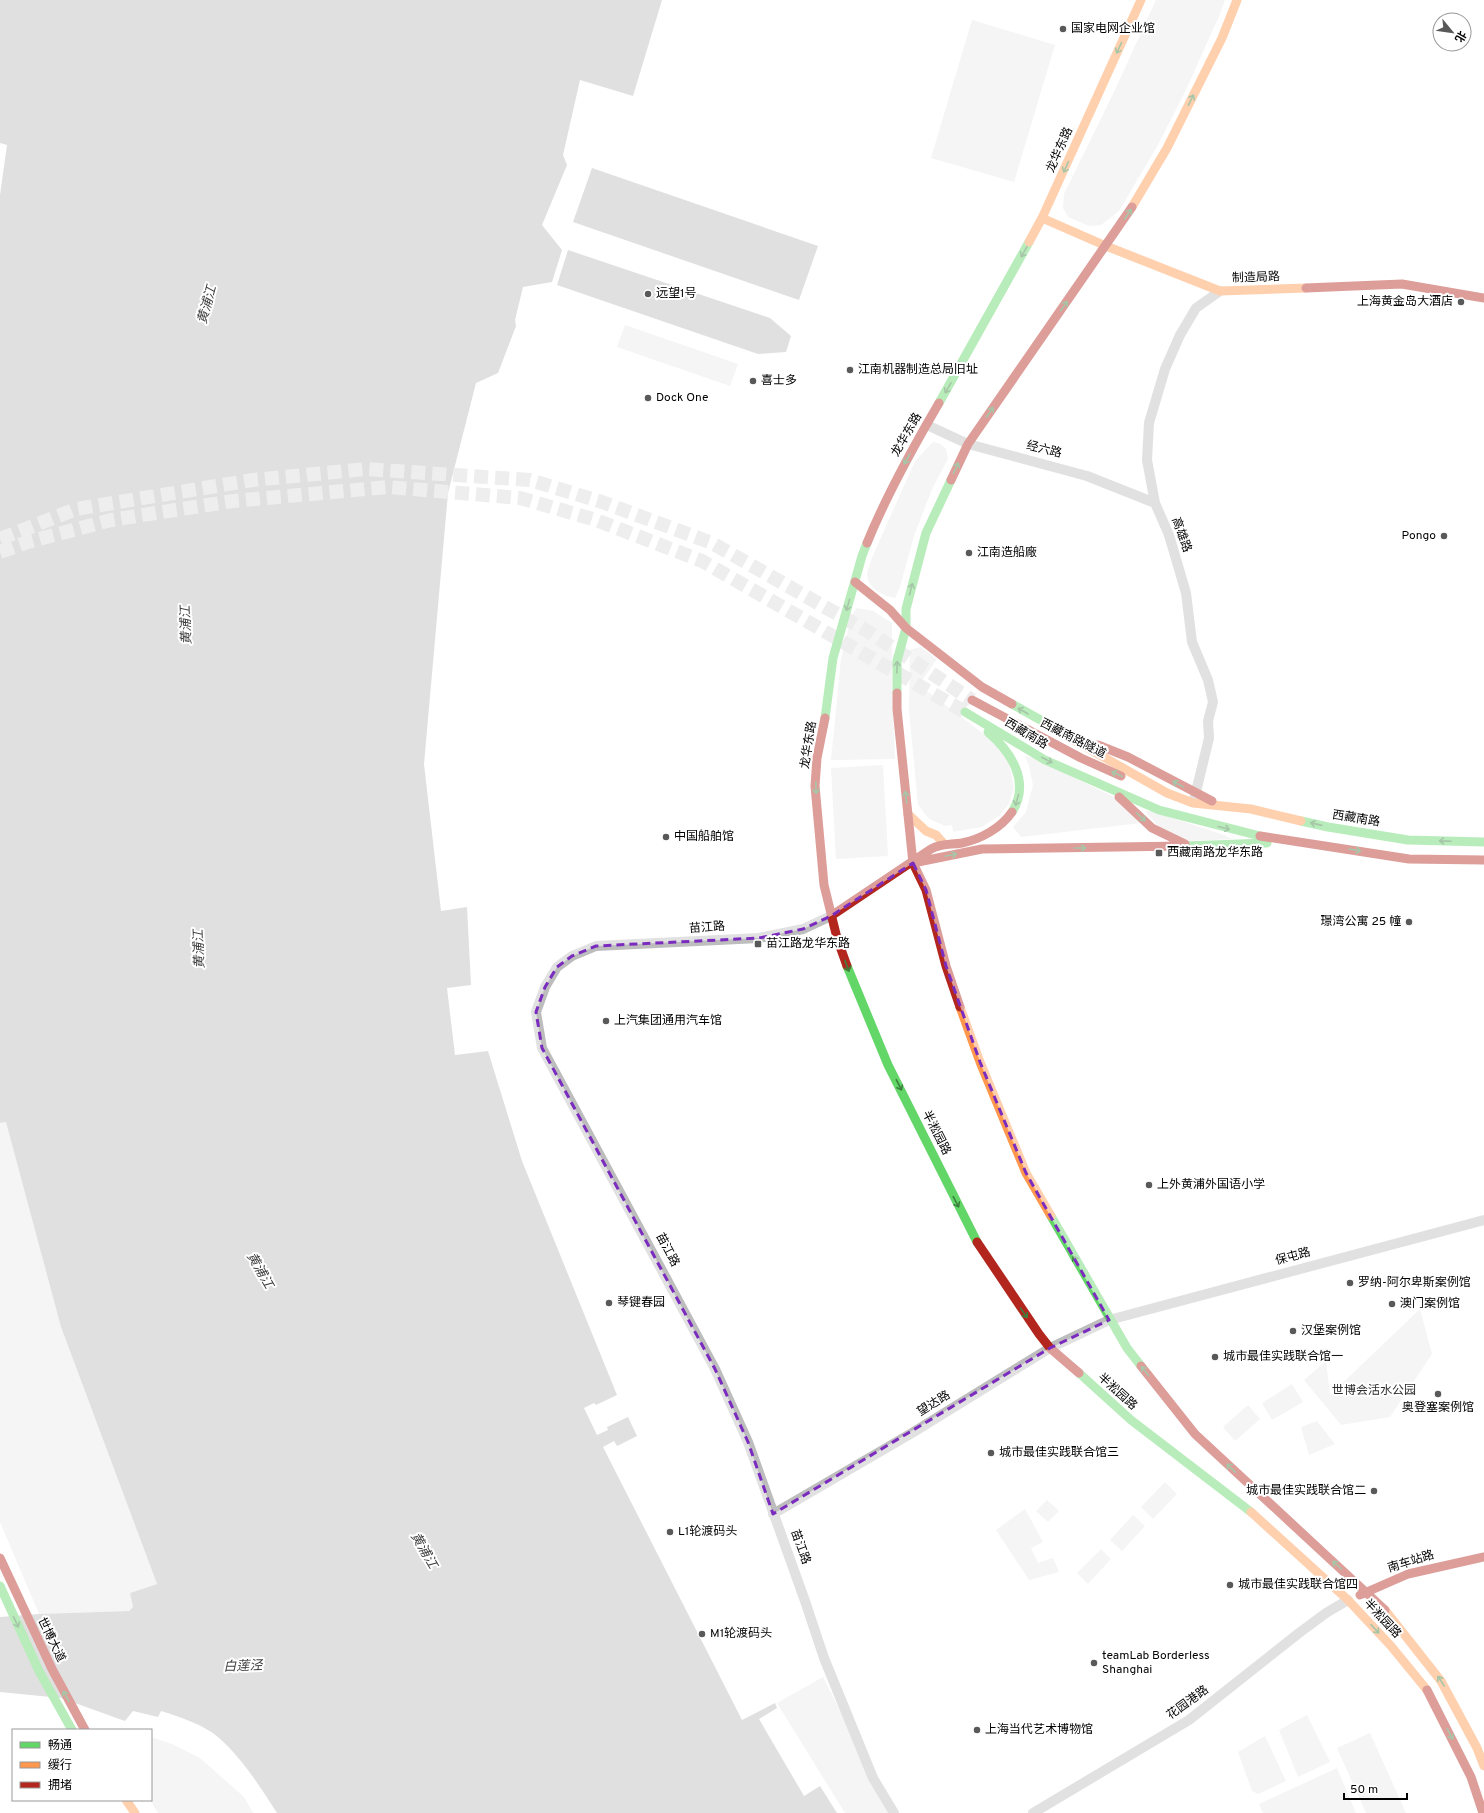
<svg xmlns="http://www.w3.org/2000/svg" width="1484" height="1813" viewBox="0 0 1484 1813" font-family="Overpass,'Noto Sans SC',sans-serif">
	<rect width="100%" height="100%" fill="#fff"/>
	<path fill="#e8e8e8" d="M1156,0H1225L1220,14L1185,92L1159,143L1119,211L1101,225L1089,226L1068,217L1063,208L1064,194L1113,94Z
		M972,20L1055,45L1014,182L931,158Z
		M625,325L738,364L730,386L617,347Z
		M933,442L941,444L946,449L948,459L932,489L914,536L900,587L895,598C882,596 869,589 867,575C867,571 870,564 871,560L915,461Z
		M857,608L873,611L892,623V692L895,759L831,760L841,659L852,615Z
		M920,647L937,659L919,685L985,735L1008,757L1014,788L1009,804L1000,815L982,827L953,832L952,825L945,826L929,819L918,805L909,710L910,650Z
		M1025,756L1034,758L1116,798L1141,823L1021,837L1013,827L1026,812L1033,785L1029,766Z
		M883,765L888,856L836,859L831,768Z
		M1145,811H1152L1224,835L1232,839L1187,841L1160,828Z
		M6,1121L61,1327L157,1584L130,1593L133,1607L129,1611L39,1614L0,1522V1123Z
		M1420,1309L1432,1354L1390,1417L1341,1425L1304,1380L1326,1361L1330,1395Z
		M1292,1384L1303,1402L1272,1420L1262,1403Z
		M1248,1405L1260,1419L1235,1441L1223,1427Z
		M1317,1421L1335,1444L1309,1455L1301,1427Z
		M1165,1482L1177,1494L1153,1519L1141,1507Z
		M1047,1500L1059,1511L1048,1522L1036,1511Z
		M1025,1509L1043,1542L1031,1548L1038,1563L1053,1558L1059,1572L1029,1580L996,1530Z
		M1133,1515L1145,1526L1122,1551L1110,1540Z
		M1101,1549L1111,1559L1088,1584L1077,1573Z
		M823,1677L892,1813H845L777,1703Z
		M1307,1715L1330,1762L1298,1777L1279,1730Z
		M1370,1733L1406,1813H1366L1337,1748Z
		M1265,1736L1286,1781L1258,1794L1252,1791L1238,1752Z
		M151,1737L172,1744L200,1758L244,1797L253,1813H158L150,1800H151Z
		M1337,1768L1356,1813H1263L1259,1804Z"/>
	<path fill="#bababa" d="M0,0H662L633,96L580,80L563,155L567,165L542,225L562,250L552,282L523,287L515,320L516,326L498,373L476,383L448,493L424,764L441,911L467,907L471,985L447,988L455,1055L488,1051L522,1161L617,1395L596,1405L594,1403L584,1408L597,1435L608,1430L607,1427L628,1417L637,1436L617,1446L614,1441L603,1447L742,1720L775,1703L777,1708L759,1719L804,1796L820,1786L837,1813H277C260,1787 243,1759 219,1738C205,1725 180,1717 161,1711L158,1717L133,1711L125,1721L61,1698L0,1692V1617L39,1614L129,1611L133,1607L130,1593L157,1584L61,1327L6,1122L0,1123V195L7,145L0,143Z
		M592,168L818,246L799,300L573,222Z
		M568,250L770,318L791,336L786,352L758,354L557,285Z"/>
	<g fill="none" stroke-linecap="round" stroke-linejoin="round">
		<path stroke="#d9d9d9" stroke-width="14" stroke-dasharray="14 7" stroke-linecap="butt" d="M0,539L76,509L253,480L366,469L530,480L602,502L712,543L869,632L972,700
			M0,552L28,542L111,520L233,501L388,487L520,498L596,520L702,561L965,712"/>
		<path stroke="#bdbdbd" stroke-width="10" d="M927,425L968,444L1087,476L1155,503
			M1194,800L1209,738L1208,721L1213,702L1208,680L1192,642L1186,593L1169,535L1155,503L1147,460L1149,423L1165,369L1180,335L1196,308L1220,291
			M831,916L803,929L759,938L596,946L572,956L557,967L545,987L536,1012L542,1048L715,1369L748,1442L805,1601L824,1658L873,1778L894,1813
			M773,1514L912,1433L1050,1348L1109,1320L1484,1220
			M1033,1813L1189,1720L1299,1633L1326,1613L1348,1600"/>
		<path stroke="#63d668" stroke-width="9" d="M939,403L1029,242
			M897,693V661L906,628V609L926,533L951,480
			M1012,704L1069,736
			M965,712L1045,760L1159,810L1260,836
			M825,718L833,658L862,556L867,543
			M988,732C1011,752 1031,782 1012,812
			M1301,821L1328,827L1408,840L1484,842
			M1184,846L1267,843
			M847,966L888,1065L977,1242
			M1051,1216L1127,1348L1141,1366
			M1079,1373L1131,1420L1251,1512
			M0,1586L39,1671L72,1730"/>
		<path stroke="#ff974d" stroke-width="9" d="M1132,207L1167,148L1222,38L1237,0
			M1042,218L1106,246L1220,291L1306,288
			M1029,242L1042,218L1141,0
			M1061,733L1167,793L1193,803L1251,809L1301,821
			M908,814L926,831L936,835L944,844
			M960,1007L980,1062L1026,1173L1051,1216
			M1251,1512L1348,1600L1391,1646L1427,1690
			M1385,1610L1441,1681L1477,1748L1484,1766
			M126,1800L135,1813"/>
		<path stroke="#b3261e" stroke-width="9" d="M1306,288L1402,284L1484,298
			M951,480L968,444L1132,207
			M867,543C887,494 912,449 939,403
			M855,582L890,610L906,628L982,687L1012,704
			M897,693V709L913,863L926,890L946,966L960,1007
			M972,700L1081,758L1121,776
			M825,718L817,758L815,786L824,885L837,938L847,966
			M1098,745L1128,757L1212,801
			M1119,797L1152,828L1185,844
			M1260,836L1409,859L1484,860
			M913,863L982,849L1184,846
			M831,916L931,849C943,843 950,845 962,843C981,839 1001,828 1012,812
			M977,1242L1039,1334L1050,1348L1079,1373
			M1141,1366L1195,1434L1385,1610
			M0,1558L52,1669L85,1730
			M1360,1595L1408,1574L1484,1557
			M1427,1690L1471,1777L1483,1813"/>
	</g>
	<defs><path id="oneway-shaft" d="M-6 0H5M1.5-3L5.5 0L1.5 3" fill="none" stroke-width="1.6" stroke-linecap="round" stroke-linejoin="round"/></defs>
	<g stroke="#3b803e">
		<use href="#oneway-shaft" transform="translate(1119 48) rotate(115)"/>
		<use href="#oneway-shaft" transform="translate(1191 100) rotate(-64)"/>
		<use href="#oneway-shaft" transform="translate(1066 167) rotate(114)"/>
		<use href="#oneway-shaft" transform="translate(1128 214) rotate(-56)"/>
		<use href="#oneway-shaft" transform="translate(1024 252) rotate(119)"/>
		<use href="#oneway-shaft" transform="translate(1064 306) rotate(-55)"/>
		<use href="#oneway-shaft" transform="translate(948 388) rotate(120)"/>
		<use href="#oneway-shaft" transform="translate(990 412) rotate(-56)"/>
		<use href="#oneway-shaft" transform="translate(907 459) rotate(119)"/>
		<use href="#oneway-shaft" transform="translate(956 468) rotate(-65)"/>
		<use href="#oneway-shaft" transform="translate(911 589) rotate(-76)"/>
		<use href="#oneway-shaft" transform="translate(848 605) rotate(106)"/>
		<use href="#oneway-shaft" transform="translate(897 667) rotate(-88)"/>
		<use href="#oneway-shaft" transform="translate(1023 711) rotate(-150)"/>
		<use href="#oneway-shaft" transform="translate(1047 760) rotate(27)"/>
		<use href="#oneway-shaft" transform="translate(1117 774) rotate(-156)"/>
		<use href="#oneway-shaft" transform="translate(1178 784) rotate(-151)"/>
		<use href="#oneway-shaft" transform="translate(816 788) rotate(89)"/>
		<use href="#oneway-shaft" transform="translate(906 797) rotate(-96)"/>
		<use href="#oneway-shaft" transform="translate(1017 800) rotate(106)"/>
		<use href="#oneway-shaft" transform="translate(1141 817) rotate(43)"/>
		<use href="#oneway-shaft" transform="translate(1316 824) rotate(-167)"/>
		<use href="#oneway-shaft" transform="translate(1224 828) rotate(15)"/>
		<use href="#oneway-shaft" transform="translate(1445 841) rotate(-178)"/>
		<use href="#oneway-shaft" transform="translate(1080 848)"/>
		<use href="#oneway-shaft" transform="translate(1355 850) rotate(10)"/>
		<use href="#oneway-shaft" transform="translate(951 855) rotate(-12)"/>
		<use href="#oneway-shaft" transform="translate(847 966) rotate(70)"/>
		<use href="#oneway-shaft" transform="translate(899 1085) rotate(63)"/>
		<use href="#oneway-shaft" transform="translate(956 1202) rotate(62)"/>
		<use href="#oneway-shaft" transform="translate(1076 1261) rotate(-120)"/>
		<use href="#oneway-shaft" transform="translate(1024 1313) rotate(55)"/>
		<use href="#oneway-shaft" transform="translate(1145 1371) rotate(-128)"/>
		<use href="#oneway-shaft" transform="translate(1231 1468) rotate(-136)"/>
		<use href="#oneway-shaft" transform="translate(1337 1565) rotate(-138)"/>
		<use href="#oneway-shaft" transform="translate(16 1622) rotate(65)"/>
		<use href="#oneway-shaft" transform="translate(1375 1629) rotate(47)"/>
		<use href="#oneway-shaft" transform="translate(1441 1681) rotate(-123)"/>
		<use href="#oneway-shaft" transform="translate(66 1696) rotate(-119)"/>
		<use href="#oneway-shaft" transform="translate(1450 1734) rotate(62)"/>
	</g>
	<path d="M0 0H1484V1813H0ZM913,863L926,890L946,966L980,1062L1026,1173L1109,1320L1050,1348L773,1514L748,1442L715,1369L542,1048L536,1012L545,987L557,967L572,956L596,946L759,938L803,929L831,916Z" fill="#fff" fill-opacity=".55" fill-rule="evenodd"/>
	<path fill="none" stroke="#7b2cbf" stroke-width="3" stroke-dasharray="8 5" stroke-linejoin="round" d="M913,863L926,890L946,966L980,1062L1026,1173L1109,1320L1050,1348L773,1514L748,1442L715,1369L542,1048L536,1012L545,987L557,967L572,956L596,946L759,938L803,929L831,916Z"/>
	<g fill="#595959" stroke="#fff" stroke-width="1.5">
		<circle cx="1063" cy="29" r="4"/>
		<circle cx="648" cy="294" r="4"/>
		<circle cx="1461" cy="302" r="4"/>
		<circle cx="850" cy="370" r="4"/>
		<circle cx="753" cy="381" r="4"/>
		<circle cx="648" cy="398" r="4"/>
		<circle cx="1444" cy="536" r="4"/>
		<circle cx="969" cy="553" r="4"/>
		<circle cx="666" cy="837" r="4"/>
		<rect x="1155" y="849" width="8" height="8" rx="2"/>
		<circle cx="1409" cy="922" r="4"/>
		<rect x="754" y="940" width="8" height="8" rx="2"/>
		<circle cx="606" cy="1021" r="4"/>
		<circle cx="1149" cy="1185" r="4"/>
		<circle cx="1350" cy="1283" r="4"/>
		<circle cx="609" cy="1303" r="4"/>
		<circle cx="1392" cy="1304" r="4"/>
		<circle cx="1293" cy="1331" r="4"/>
		<circle cx="1215" cy="1357" r="4"/>
		<circle cx="1438" cy="1394" r="4"/>
		<circle cx="991" cy="1453" r="4"/>
		<circle cx="1374" cy="1491" r="4"/>
		<circle cx="670" cy="1532" r="4"/>
		<circle cx="1230" cy="1585" r="4"/>
		<circle cx="702" cy="1634" r="4"/>
		<circle cx="1094" cy="1663" r="4"/>
		<circle cx="977" cy="1730" r="4"/>
	</g>
	<g text-anchor="middle" dominant-baseline="central" stroke-width="4" stroke-linejoin="round" paint-order="stroke">
		<g font-size="12" fill="#000" stroke="#fff" text-anchor="start">
			<text x="1071" y="29">国家电网企业馆</text>
			<text x="656" y="294">远望1号</text>
			<text x="1453" y="302" text-anchor="end">上海黄金岛大酒店</text>
			<text x="858" y="370">江南机器制造总局旧址</text>
			<text x="761" y="381">喜士多</text>
			<text x="656" y="398">Dock One</text>
			<text x="1436" y="536" text-anchor="end">Pongo</text>
			<text x="977" y="553">江南造船廠</text>
			<text x="674" y="837">中国船舶馆</text>
			<text x="1167" y="853">西藏南路龙华东路</text>
			<text x="1401" y="922" text-anchor="end">璟湾公寓 25 幢</text>
			<text x="766" y="944">苗江路龙华东路</text>
			<text x="614" y="1021">上汽集团通用汽车馆</text>
			<text x="1157" y="1185">上外黄浦外国语小学</text>
			<text x="1358" y="1283">罗纳-阿尔卑斯案例馆</text>
			<text x="617" y="1303">琴键春园</text>
			<text x="1400" y="1304">澳门案例馆</text>
			<text x="1301" y="1331">汉堡案例馆</text>
			<text x="1223" y="1357">城市最佳实践联合馆一</text>
			<text x="1438" y="1408" text-anchor="middle">奥登塞案例馆</text>
			<text x="999" y="1453">城市最佳实践联合馆三</text>
			<text x="1366" y="1491" text-anchor="end">城市最佳实践联合馆二</text>
			<text x="678" y="1532">L1轮渡码头</text>
			<text x="1238" y="1585">城市最佳实践联合馆四</text>
			<text x="710" y="1634">M1轮渡码头</text>
			<text x="1102" y="1656">teamLab Borderless<tspan x="1102" dy="14">Shanghai</tspan></text>
			<text x="985" y="1730">上海当代艺术博物馆</text>
		</g>
		<g font-size="12" fill="#000" stroke="#fff">
			<text transform="translate(1060 150) rotate(-66)">龙华东路</text>
			<text transform="translate(1256 278) rotate(-2)">制造局路</text>
			<text transform="translate(907 435) rotate(-60)">龙华东路</text>
			<text transform="translate(1044 450) rotate(14)">经六路</text>
			<text transform="translate(1181 535) rotate(70)">高雄路</text>
			<text transform="translate(1026 734) rotate(31)">西藏南路</text>
			<text transform="translate(1073 739) rotate(27)">西藏南路隧道</text>
			<text transform="translate(809 745) rotate(-81)">龙华东路</text>
			<text transform="translate(1356 819) rotate(9)">西藏南路</text>
			<text transform="translate(707 928) rotate(-4)">苗江路</text>
			<text transform="translate(936 1133) rotate(63)">半淞园路</text>
			<text transform="translate(667 1250) rotate(62)">苗江路</text>
			<text transform="translate(1293 1257) rotate(-15)">保屯路</text>
			<text transform="translate(1117 1392) rotate(42)">半淞园路</text>
			<text transform="translate(934 1404) rotate(-32)">望达路</text>
			<text transform="translate(800 1547) rotate(70)">苗江路</text>
			<text transform="translate(1411 1562) rotate(-17)">南车站路</text>
			<text transform="translate(1382 1619) rotate(47)">半淞园路</text>
			<text transform="translate(51 1640) rotate(64)">世博大道</text>
			<text transform="translate(1188 1703) rotate(-36)">花园港路</text>
		</g>
		<g font-size="12" fill="#2d2d2d" stroke="#fff">
			<text x="1374" y="1391">世博会活水公园</text>
		</g>
		<g font-size="13" font-style="italic" fill="#3e3e3e" stroke="#fff">
			<text transform="translate(208 305) rotate(-75)">黄浦江</text>
			<text transform="translate(187 625) rotate(-92)">黄浦江</text>
			<text transform="translate(200 949) rotate(-92)">黄浦江</text>
			<text transform="translate(259 1271) rotate(60)">黄浦江</text>
			<text transform="translate(423 1551) rotate(60)">黄浦江</text>
			<text transform="translate(243 1667) rotate(-2)">白莲泾</text>
		</g>
	</g>
	<rect x="12" y="1729" width="140" height="72" fill="#ffffff" stroke="#999999"/>
	<rect x="20" y="1742" width="20" height="6" fill="#63d668" stroke="#999999"/>
	<text x="48" y="1749" font-size="12" fill="#000000">畅通</text>
	<rect x="20" y="1762" width="20" height="6" fill="#ff974d" stroke="#999999"/>
	<text x="48" y="1769" font-size="12" fill="#000000">缓行</text>
	<rect x="20" y="1782" width="20" height="6" fill="#b3261e" stroke="#999999"/>
	<text x="48" y="1789" font-size="12" fill="#000000">拥堵</text>
	<g transform="translate(1452 32) rotate(119)"><circle r="19" fill="#ffffff" stroke="#999999"/>
	<path d="M0-3L7 15L0 10L-7 15Z" fill="#595959"/>
	<text y="-6" font-size="11" font-weight="bold" text-anchor="middle" fill="#000000">北</text>
	</g>
	<path d="M1344 1793v6h63v-6" fill="none" stroke="#000000" stroke-width="2"/>
	<text x="1350" y="1793" font-size="12" fill="#000000" stroke="#ffffff" stroke-width="3" paint-order="stroke">50 m</text>
</svg>
